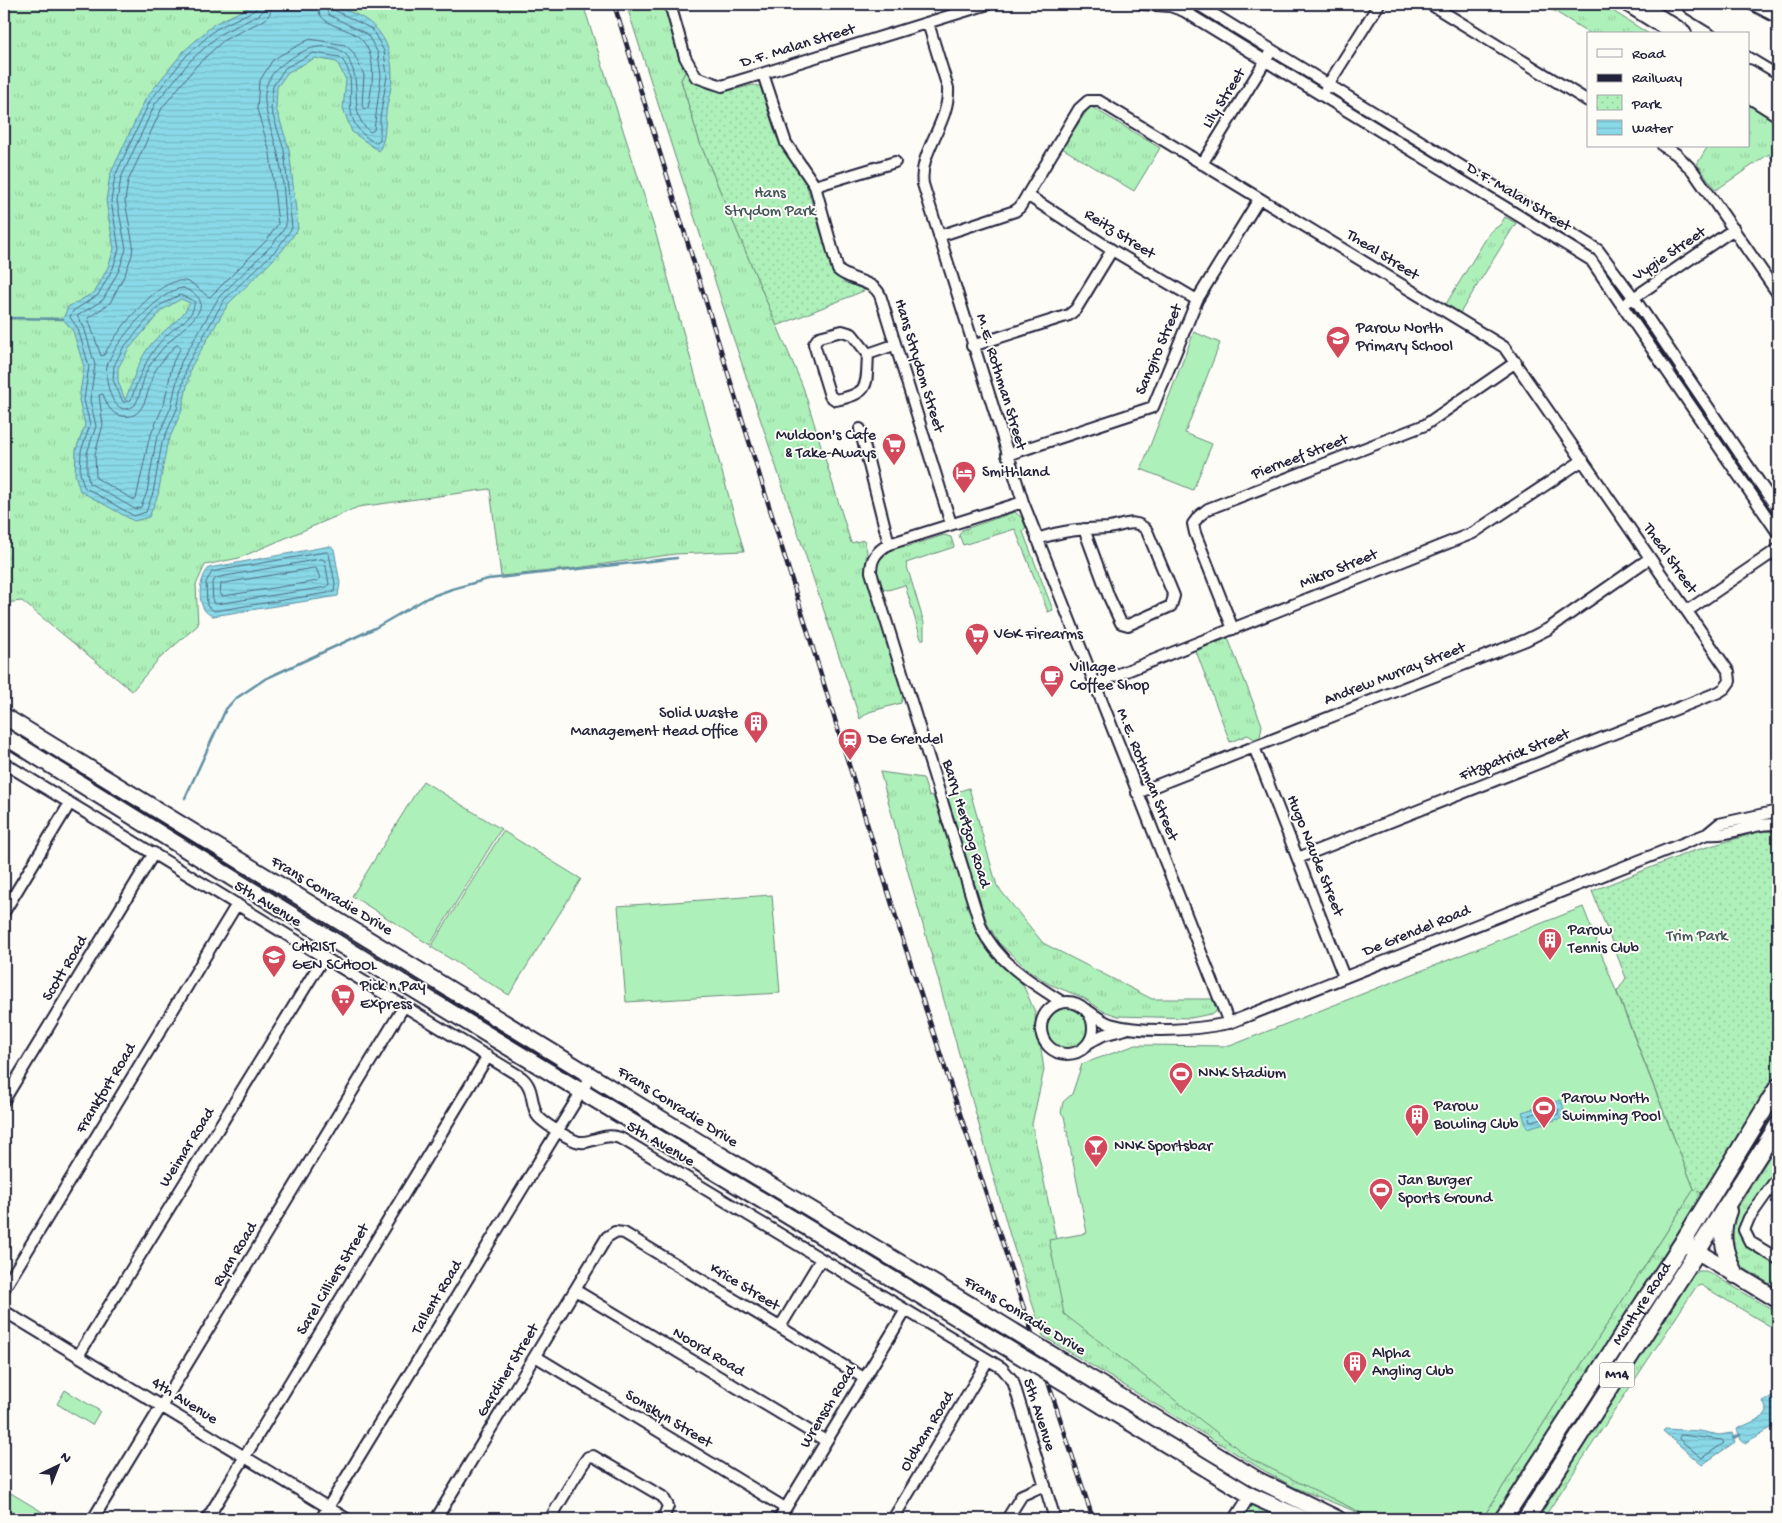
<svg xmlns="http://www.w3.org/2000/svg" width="1782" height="1523" viewBox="0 0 1782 1523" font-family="'Gochi Hand',sans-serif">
	<defs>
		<pattern id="grass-tufts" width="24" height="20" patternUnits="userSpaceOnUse" patternTransform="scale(1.25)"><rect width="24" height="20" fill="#aef0b9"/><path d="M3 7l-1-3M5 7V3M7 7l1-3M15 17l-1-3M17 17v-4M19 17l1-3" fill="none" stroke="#95cea0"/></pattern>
		<pattern id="park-dots" width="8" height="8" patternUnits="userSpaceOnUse" patternTransform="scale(1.25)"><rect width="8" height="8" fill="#aef0b9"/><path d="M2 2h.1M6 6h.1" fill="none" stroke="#95cea0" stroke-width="1.8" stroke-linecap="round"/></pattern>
		<pattern id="water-rules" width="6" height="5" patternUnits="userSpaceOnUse" patternTransform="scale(1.25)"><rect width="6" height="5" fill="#8ad9e8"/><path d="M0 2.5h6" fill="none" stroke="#77bac8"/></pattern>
	</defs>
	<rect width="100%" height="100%" fill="#fdfcf7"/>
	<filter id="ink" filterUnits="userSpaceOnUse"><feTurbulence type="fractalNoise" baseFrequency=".02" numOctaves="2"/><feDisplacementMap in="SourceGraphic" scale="10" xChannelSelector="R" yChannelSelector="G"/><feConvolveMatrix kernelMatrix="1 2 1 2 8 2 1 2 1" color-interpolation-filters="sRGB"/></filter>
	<g filter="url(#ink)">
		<path fill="url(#grass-tufts)" stroke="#68897a" d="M4,4H583L654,227L744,551L675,554L569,569L501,576L490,489L358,507L239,558L205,565L196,585L198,625L158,660L132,691L22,601L4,603Z
			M626,4H663L685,72L681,80L700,143L803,387L851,543L864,540L867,551L865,567L903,696L901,703L869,712L860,719L733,337Z
			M1543,4H1602L1649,34H1591Z
			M1748,97L1778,117V168L1769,154L1716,190L1697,164L1708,146H1748Z
			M1090,106L1160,148L1134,191L1062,148Z
			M1505,217L1516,223L1460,313L1446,304L1490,232L1500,225Z
			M1015,512L1022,518L1026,528L1023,532L1053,610L1048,612L1015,529L963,545L959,535L962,530Z
			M944,535L951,537L954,547L906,563L924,623V639H921L905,585L888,590L884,589C865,566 884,551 906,545V547Z
			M1228,638L1262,725L1260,737L1254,739L1248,735L1230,742L1196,651Z
			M880,772L923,778L929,796L933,795L980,938L992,954L1023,985L1035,1012L1036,1033L1041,1049L1044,1070L1032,1124L1067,1292L1312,1488L1374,1519L1294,1487L1263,1470L1043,1336L1011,1239Z
			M969,788L997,886L1043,943L1152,999H1212L1217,1009L1215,1013L1191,1018L1118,1016L1103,1011L1084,998L1049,984L1027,969L998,942L987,923L948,799L951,794Z
			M1047 1029a21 21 0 1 1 42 0a21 21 0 1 1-42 0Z
			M1778,1103V1113L1701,1234L1698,1232L1704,1219Z
			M1778,1143C1778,1151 1781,1163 1778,1170C1776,1176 1768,1183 1764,1189C1731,1234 1730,1235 1778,1265V1289L1739,1265L1728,1239L1735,1212Z
			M1694,1189L1703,1194L1500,1509L1492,1519H1482Z
			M1679,1264L1519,1519H1511C1566,1434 1624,1350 1679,1264Z
			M1699,1271H1706L1712,1274L1778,1313V1331L1701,1285L1696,1287L1543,1519H1535L1690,1277Z
			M1254,1504L1288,1519H1240L1247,1507Z"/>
		<path fill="url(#park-dots)" stroke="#68897a" d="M685,72C703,91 716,94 741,88C749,86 753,84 760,86L777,138L806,183L832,269L844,282L866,290L777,326L700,143L681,80Z
			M1763,831L1778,832V1071L1703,1194L1694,1189L1617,992L1626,978L1592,891L1690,852Z"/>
		<path fill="#aef0b9" stroke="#68897a" d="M1194,332L1220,343L1185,433L1212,444L1193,490L1141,469Z
			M423,781L501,829L430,945L352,896Z
			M503,831L581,879L509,995L431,947Z
			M772,895L780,993L626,1002L618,906Z
			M1583,907L1694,1189L1482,1519H1374L1251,1459L1064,1314L1049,1240L1087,1233L1064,1116L1061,1113L1063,1102L1072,1094L1082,1064L1136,1045L1230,1046Z
			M65,1390L100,1411L92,1425L57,1404Z
			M4,1489L54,1519H4Z"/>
		<path fill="url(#water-rules)" stroke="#6090a3" fill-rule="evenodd" d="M311,4C356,8 392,23 392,76C392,86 389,96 387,106C384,122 387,137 379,151L352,132L343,108L346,80L337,62L315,58L288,72L277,87L276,108L289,149L298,229L281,252L228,304L191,367L182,410L167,444L158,495L149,517L134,521L80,491L75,474L76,450L85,425L79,400L84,367L73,331L63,319L68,307L95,292L108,267L114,249L106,201L110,175L146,98L183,52L214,24L254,5ZM181,299L190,303C182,320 164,329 152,343C137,361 134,380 125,400L118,381V368L128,350L162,310Z
			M330,546L334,549L340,583L338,596L213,616C195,611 198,579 209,568Z
			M1561,1100L1566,1117L1527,1128L1522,1112Z
			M1778,1393V1425L1776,1429L1771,1428L1745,1443L1741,1440L1737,1429L1763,1417L1767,1411L1763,1401Z
			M1665,1429L1700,1431L1719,1435L1732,1433L1735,1442L1702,1465L1663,1431Z"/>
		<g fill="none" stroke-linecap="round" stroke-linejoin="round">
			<path stroke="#4c6b80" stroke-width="1" d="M258,4L255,10L216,29L187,55L150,101L115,176L111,201L119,249L113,268L98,295L73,311L70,317L78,329L89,366L84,400L90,425L81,451L80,473L84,487L134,516L146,512L153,493L162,443L177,409L187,365L224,300L277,249L292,228L284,150L271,109L273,86L285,68L313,53L340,57C366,86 330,116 375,143L380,140V118L387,76L384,51L372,29L334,10L331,4
				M264,4V10L259,15L220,34L191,60L155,104L121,178L117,201L126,249L119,270L103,300L77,316L84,327L95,365L90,400L96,426L87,453V472L89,483L135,509L141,507L147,492L156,441L171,407L181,362L219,297L272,245L286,226C285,202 283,173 277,150C265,105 249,80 300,53C312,46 331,44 343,52C348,55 349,61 351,65C362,88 348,114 370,132L374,130L381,76L378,53L367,34L329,15L324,4
				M272,4L270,13L266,19L224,40L197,65L162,108L128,181L125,201L133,245L132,255L125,274L110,303L88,318L101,356L104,355C115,334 158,276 185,281C196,283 203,295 210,297L267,240L278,224L270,153L257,109L259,82L272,61L279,56L310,39L345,45L353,52L364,75L362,105L364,109L368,108C372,86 378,59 362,40C349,25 318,29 317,4
				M183,288C221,302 188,323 173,338C164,346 157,355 150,365C142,377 142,393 135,405C113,422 104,380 107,366C112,345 161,288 183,288Z
				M180,295L194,301C196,316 178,325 169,333C148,353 140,373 131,400L123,402L113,380L114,366L123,348L159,306Z
				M177,344L181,347L173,362L164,404L149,439L136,499L134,500L96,478L95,454L103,425L99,395L103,394C107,404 110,414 122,416C147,421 147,386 155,371C161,361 169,353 177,344Z
				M327,552L329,554L335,583L334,592L214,611L207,606L206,582L212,572Z
				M322,559L325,561L329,584L327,587L216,604L213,603L212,583L216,578Z
				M316,568L320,578L318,581L223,596L220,594L221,584Z
				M1556,1107L1559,1111L1558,1114L1532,1121L1529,1120L1530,1115Z
				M1681,1435L1722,1440L1724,1443L1702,1458L1679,1439Z"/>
			<path stroke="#6090a3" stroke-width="2.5" d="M4,320L10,318L63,319
				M185,798L226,709L235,699L265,679L375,628L427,598L452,589L488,579L677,558
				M1733,1438L1740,1435"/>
			<defs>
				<path id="street" d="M670,4L685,57L696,77L722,86L988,4
					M1142,4L1170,6L1184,11L1591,260L1778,533
					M1197,4L1598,250L1634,298L1778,510
					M1430,4L1588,101
					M928,23L948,88C950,123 918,152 923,184L1023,502L1229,1023
					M763,74L786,143L815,186L838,270C852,282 873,280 880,295L951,524
					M1326,88L1379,4
					M1663,146L1676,154L1693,171L1778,294
					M1202,164L1269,55
					M815,186L895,162
					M1027,195L1112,250L1197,300
					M939,236L1015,211L1020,207L1079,109L1088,101H1099L1504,347L1729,672L1730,681L1725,688L1719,692L1298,858
					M1629,301L1734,229
					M842,331L852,334L868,354C866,385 871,393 836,400L830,396L814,344L819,337Z
					M972,346L1069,315L1076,309L1112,250
					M868,354L894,345
					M860,429L889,544
					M1007,455L1153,407L1197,300L1259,199
					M1023,502L889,544C877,551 871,558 871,572L981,927C996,961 1032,983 1062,1002
					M1037,539C1065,530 1081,529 1109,528C1123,526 1136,517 1147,531L1174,596L1171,606L1128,625L1121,623L1109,597L1084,529
					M1687,611L1778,549
					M1233,629L1195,533L1193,524L1199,516L1208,509L1425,425L1516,362
					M1094,684L1473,533L1583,460
					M1254,747L1344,977
					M4,763L521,1077C534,1087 530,1101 537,1115C541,1122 568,1138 576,1141C590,1147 603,1129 624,1140L1002,1368L1013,1381L1055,1519
					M1137,793L1526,640L1548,629L1650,558
					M1707,834C1732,837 1754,821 1778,825
					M4,912L70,803
					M1041 1028a26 26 0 1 1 52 0a26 26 0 1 1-52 0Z
					M1087,1010C1094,1015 1102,1021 1110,1024C1145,1034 1194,1030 1229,1023L1707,834L1719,824L1778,811
					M1090,1042L1103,1035L1126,1029
					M4,1100L154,853
					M1778,1177L1749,1218L1744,1230L1750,1242L1778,1259
					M4,1289L237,904
					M575,1290L826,1441
					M4,1311L347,1519
					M780,1327L821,1259
					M78,1356L324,957
					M535,1356L785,1508
					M93,1519L404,1006
					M207,1519L488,1056
					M321,1519L591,1076
					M436,1519L607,1237L615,1232L624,1233L864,1378
					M550,1519L583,1464L588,1457L593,1456L663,1497L668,1506L663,1519
					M779,1519L906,1310
					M893,1519L988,1360
					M1007,1519L1022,1495L1045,1485
					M1235,1519L1250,1495"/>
				<path id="secondary" d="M4,716L699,1142L992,1318
					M4,736C333,943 666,1143 999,1343
					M1687,1245L1778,1300
					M1095,1381L1258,1480L1338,1519
					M1103,1406L1250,1495L1304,1519"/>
				<g id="primary">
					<path d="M1728,1211C1719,1235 1724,1252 1735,1275"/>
					<path id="s1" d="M1503,1519L1683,1242L1778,1087"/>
					<path d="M1526,1519L1778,1125"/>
				</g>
				<path id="highway" d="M1633,4L1681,34
					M1692,4L1741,34
					M1715,4L1778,37
					M1748,38L1778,56
					M1748,75L1778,93
					M1748,91L1778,110"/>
			</defs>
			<use href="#street" stroke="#22223b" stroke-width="14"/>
			<use href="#secondary" stroke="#22223b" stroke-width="19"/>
			<use href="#primary" stroke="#22223b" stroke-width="20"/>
			<use href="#highway" stroke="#22223b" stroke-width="24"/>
			<use href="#street" stroke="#fdfcf7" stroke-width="10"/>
			<use href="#secondary" stroke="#fdfcf7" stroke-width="15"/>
			<use href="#primary" stroke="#fdfcf7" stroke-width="16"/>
			<use href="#highway" stroke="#fdfcf7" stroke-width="20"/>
			<defs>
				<path id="rail" d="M614,4L903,940L1093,1519"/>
			</defs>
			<use href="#rail" stroke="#22223b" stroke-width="4.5"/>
			<use href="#rail" stroke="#fdfcf7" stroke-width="2.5" stroke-dasharray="8" stroke-linecap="butt"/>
			<defs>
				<path id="secondary-bridge" d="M992,1318L1095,1381
					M999,1343L1103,1406"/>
			</defs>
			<use href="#secondary-bridge" stroke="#22223b" stroke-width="19" stroke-linecap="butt"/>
			<use href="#secondary-bridge" stroke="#fdfcf7" stroke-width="15"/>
		</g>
	</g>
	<defs>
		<symbol id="school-pin" viewBox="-11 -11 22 30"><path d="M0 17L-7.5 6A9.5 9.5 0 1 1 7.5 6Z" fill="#d1495b" stroke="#fdfcf7"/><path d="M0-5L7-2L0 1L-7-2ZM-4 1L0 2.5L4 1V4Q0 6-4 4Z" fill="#fff"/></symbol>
		<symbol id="supermarket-pin" viewBox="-11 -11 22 30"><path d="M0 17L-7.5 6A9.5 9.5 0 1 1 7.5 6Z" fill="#d1495b" stroke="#fdfcf7"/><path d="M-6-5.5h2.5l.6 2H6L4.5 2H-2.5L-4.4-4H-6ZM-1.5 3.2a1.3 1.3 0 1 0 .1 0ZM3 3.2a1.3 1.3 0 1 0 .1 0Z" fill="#fff"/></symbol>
		<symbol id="hotel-pin" viewBox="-11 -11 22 30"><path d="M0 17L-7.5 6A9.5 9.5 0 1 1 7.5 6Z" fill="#d1495b" stroke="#fdfcf7"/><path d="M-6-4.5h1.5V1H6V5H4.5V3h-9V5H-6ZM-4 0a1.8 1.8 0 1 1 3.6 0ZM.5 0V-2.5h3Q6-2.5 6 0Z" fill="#fff"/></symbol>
		<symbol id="cafe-pin" viewBox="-11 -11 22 30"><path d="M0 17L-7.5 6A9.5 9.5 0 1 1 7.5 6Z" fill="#d1495b" stroke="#fdfcf7"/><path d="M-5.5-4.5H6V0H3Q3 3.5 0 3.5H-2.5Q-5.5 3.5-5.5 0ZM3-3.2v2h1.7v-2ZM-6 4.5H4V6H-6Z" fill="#fff"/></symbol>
		<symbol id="building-pin" viewBox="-11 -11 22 30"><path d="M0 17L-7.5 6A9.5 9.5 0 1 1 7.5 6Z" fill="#d1495b" stroke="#fdfcf7"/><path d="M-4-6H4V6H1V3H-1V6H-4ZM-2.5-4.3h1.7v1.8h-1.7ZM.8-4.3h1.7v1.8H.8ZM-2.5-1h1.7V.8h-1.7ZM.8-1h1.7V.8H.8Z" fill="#fff"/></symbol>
		<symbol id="station-pin" viewBox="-11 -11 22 30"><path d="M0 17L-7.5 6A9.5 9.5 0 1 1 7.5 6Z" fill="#d1495b" stroke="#fdfcf7"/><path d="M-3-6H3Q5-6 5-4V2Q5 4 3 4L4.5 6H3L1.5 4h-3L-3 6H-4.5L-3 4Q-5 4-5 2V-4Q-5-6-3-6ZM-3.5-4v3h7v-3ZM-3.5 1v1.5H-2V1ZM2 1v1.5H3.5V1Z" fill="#fff"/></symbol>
		<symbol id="stadium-pin" viewBox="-11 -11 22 30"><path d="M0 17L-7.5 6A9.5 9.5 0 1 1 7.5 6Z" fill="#d1495b" stroke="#fdfcf7"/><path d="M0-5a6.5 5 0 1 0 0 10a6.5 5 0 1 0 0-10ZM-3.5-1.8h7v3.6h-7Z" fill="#fff"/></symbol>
		<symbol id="bar-pin" viewBox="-11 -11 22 30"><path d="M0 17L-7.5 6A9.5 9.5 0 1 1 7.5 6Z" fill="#d1495b" stroke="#fdfcf7"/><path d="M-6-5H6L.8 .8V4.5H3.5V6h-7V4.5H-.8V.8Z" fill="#fff"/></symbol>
	</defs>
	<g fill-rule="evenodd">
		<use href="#school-pin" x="1324" y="324" width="28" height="38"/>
		<use href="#supermarket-pin" x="880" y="431" width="28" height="38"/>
		<use href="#hotel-pin" x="950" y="459" width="28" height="38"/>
		<use href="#supermarket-pin" x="963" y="621" width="28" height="38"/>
		<use href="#cafe-pin" x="1038" y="663" width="28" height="38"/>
		<use href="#building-pin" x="742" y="709" width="28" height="38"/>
		<use href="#station-pin" x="836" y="726" width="28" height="38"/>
		<use href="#building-pin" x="1536" y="926" width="28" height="38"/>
		<use href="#school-pin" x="260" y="943" width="28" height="38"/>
		<use href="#supermarket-pin" x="329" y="982" width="28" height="38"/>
		<use href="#stadium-pin" x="1167" y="1060" width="28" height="38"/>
		<use href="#stadium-pin" x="1530" y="1094" width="28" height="38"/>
		<use href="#building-pin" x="1403" y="1102" width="28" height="38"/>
		<use href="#bar-pin" x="1082" y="1133" width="28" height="38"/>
		<use href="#stadium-pin" x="1367" y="1176" width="28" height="38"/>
		<use href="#building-pin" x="1341" y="1349" width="28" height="38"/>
	</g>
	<g text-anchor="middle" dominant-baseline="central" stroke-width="4" stroke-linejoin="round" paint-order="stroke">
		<rect fill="#fdfcf7" stroke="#646373" stroke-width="1" x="1599.5" y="1362.5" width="35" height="25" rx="4"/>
		<g font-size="15" font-weight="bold" fill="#22223b">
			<text x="1617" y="1375">M14</text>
		</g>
		<g font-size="16" fill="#22223b" stroke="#fdfcf7">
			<text transform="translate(798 47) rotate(-17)">D.F. Malan Street</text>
			<text transform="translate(1225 99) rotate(-58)">Lily Street</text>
			<text transform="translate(1518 198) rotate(31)">D.F. Malan Street</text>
			<text transform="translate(1119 235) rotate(32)">Reitz Street</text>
			<text transform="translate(1670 255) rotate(-34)">Vygie Street</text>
			<text transform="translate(1382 256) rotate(32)">Theal Street</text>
			<text transform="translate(1160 350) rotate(-67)">Sangiro Street</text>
			<text transform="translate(918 366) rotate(73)">Hans Strydom Street</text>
			<text transform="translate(1000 382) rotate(73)">M.E. Rothman Street</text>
			<text transform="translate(1300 458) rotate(-21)">Pierneef Street</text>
			<text transform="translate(1669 559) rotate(55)">Theal Street</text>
			<text transform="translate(1339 570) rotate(-22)">Mikro Street</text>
			<text transform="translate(1395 675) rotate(-21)">Andrew Murray Street</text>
			<text transform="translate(1515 756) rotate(-22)">Fitzpatrick Street</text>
			<text transform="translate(1146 775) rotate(68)">M.E. Rothman Street</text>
			<text transform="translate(965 824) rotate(73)">Barry Hertzog Road</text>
			<text transform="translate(1314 856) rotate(68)">Hugo Naude Street</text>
			<text transform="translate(331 897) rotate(31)">Frans Conradie Drive</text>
			<text transform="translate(267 905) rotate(31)">5th Avenue</text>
			<text transform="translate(1417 932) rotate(-22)">De Grendel Road</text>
			<text transform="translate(66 969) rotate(-59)">Scott Road</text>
			<text transform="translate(107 1089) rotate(-59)">Frankfort Road</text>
			<text transform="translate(677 1108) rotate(32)">Frans Conradie Drive</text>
			<text transform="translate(660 1145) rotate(30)">5th Avenue</text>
			<text transform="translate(188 1148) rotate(-58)">Weimar Road</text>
			<text transform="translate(236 1255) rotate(-59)">Ryan Road</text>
			<text transform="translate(334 1280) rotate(-59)">Sarel Cilliers Street</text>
			<text transform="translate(744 1288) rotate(31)">Krice Street</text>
			<text transform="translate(438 1298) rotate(-59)">Tallent Road</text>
			<text stroke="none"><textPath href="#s1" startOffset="256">McIntyre Road</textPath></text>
			<text transform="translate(1024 1317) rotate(31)">Frans Conradie Drive</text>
			<text transform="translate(708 1353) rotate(31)">Noord Road</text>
			<text transform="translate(509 1371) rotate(-59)">Gardiner Street</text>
			<text transform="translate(184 1402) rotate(32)">4th Avenue</text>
			<text transform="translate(829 1407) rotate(-59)">Wrensch Road</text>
			<text transform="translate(1038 1415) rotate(72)">5th Avenue</text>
			<text transform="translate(668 1420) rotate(31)">Sonskyn Street</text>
			<text transform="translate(928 1432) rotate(-59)">Oldham Road</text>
		</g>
		<g font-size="16" fill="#45565a" stroke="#fdfcf7">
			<text x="770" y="194">Hans<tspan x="770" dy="18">Strydom Park</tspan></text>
			<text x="1697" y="937">Trim Park</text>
		</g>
		<g font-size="16" fill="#22223b" stroke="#fdfcf7" text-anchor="start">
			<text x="1356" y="329">Parow North<tspan x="1356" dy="18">Primary School</tspan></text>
			<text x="876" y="436" text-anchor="end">Muldoon's Cafe<tspan x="876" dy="18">&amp; Take-Aways</tspan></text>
			<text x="982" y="473">Smithland</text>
			<text x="994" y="635">VGK Firearms</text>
			<text x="1070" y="668">Village<tspan x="1070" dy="18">Coffee Shop</tspan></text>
			<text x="738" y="714" text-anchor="end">Solid Waste<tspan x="738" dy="18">Management Head Office</tspan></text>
			<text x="868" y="740">De Grendel</text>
			<text x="1568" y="931">Parow<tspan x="1568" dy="18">Tennis Club</tspan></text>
			<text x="292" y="948">CHRIST<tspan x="292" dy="18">GEN SCHOOL</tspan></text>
			<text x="360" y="987">Pick n Pay<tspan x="360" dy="18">Express</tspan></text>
			<text x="1198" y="1074">NNK Stadium</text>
			<text x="1562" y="1099">Parow North<tspan x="1562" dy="18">Swimming Pool</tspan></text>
			<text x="1434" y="1107">Parow<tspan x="1434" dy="18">Bowling Club</tspan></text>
			<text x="1114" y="1147">NNK Sportsbar</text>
			<text x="1398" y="1181">Jan Burger<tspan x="1398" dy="18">Sports Ground</tspan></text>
			<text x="1372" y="1354">Alpha<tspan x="1372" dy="18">Angling Club</tspan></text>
		</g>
	</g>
	<rect width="1782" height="1523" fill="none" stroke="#fdfcf7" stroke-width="20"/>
	<rect x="10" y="10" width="1762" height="1503" fill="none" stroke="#22223b" stroke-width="2" filter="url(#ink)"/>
	<rect x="1587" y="32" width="162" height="115" fill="#fdfcf7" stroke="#a5a5ac"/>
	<rect x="1597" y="49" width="25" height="8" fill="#fdfcf7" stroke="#a5a5ac"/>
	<text x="1632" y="58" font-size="15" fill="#22223b">Road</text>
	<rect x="1597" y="74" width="25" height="8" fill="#22223b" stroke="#a5a5ac"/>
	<text x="1632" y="82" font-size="15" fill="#22223b">Railway</text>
	<rect x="1597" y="95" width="25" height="15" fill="url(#park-dots)" stroke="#a5a5ac"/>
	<text x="1632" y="108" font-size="15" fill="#22223b">Park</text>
	<rect x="1597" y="120" width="25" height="15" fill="url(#water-rules)" stroke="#a5a5ac"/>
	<text x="1632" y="132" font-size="15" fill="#22223b">Water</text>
	<g transform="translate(58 1466) rotate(43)" stroke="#fdfcf7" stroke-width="4" paint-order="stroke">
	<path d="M0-4L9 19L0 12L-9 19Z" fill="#22223b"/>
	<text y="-8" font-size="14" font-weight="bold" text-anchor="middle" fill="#22223b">N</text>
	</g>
</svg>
